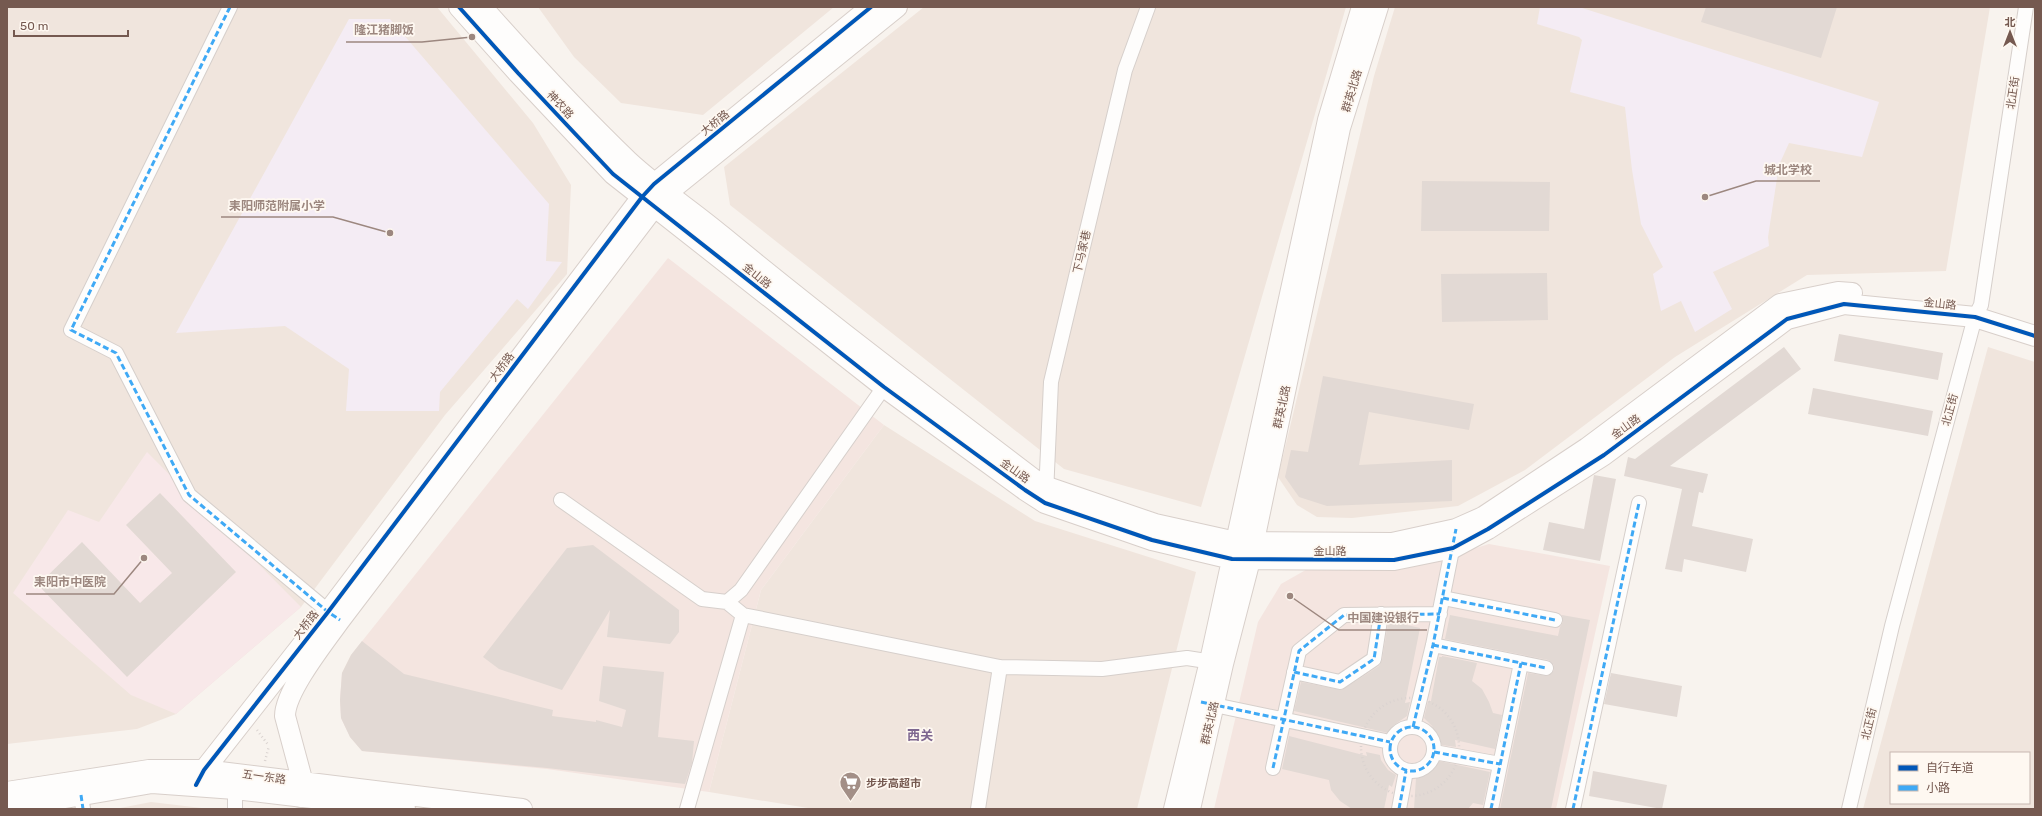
<svg xmlns="http://www.w3.org/2000/svg" width="2042" height="816" viewBox="0 0 2042 816" font-family="Rubik,'Noto Sans SC',sans-serif">
	<rect width="100%" height="100%" fill="#f8f3ee"/>
	<path fill="#f0e5dd" fill-rule="evenodd" d="M7,7H437L533,123L571,185L567,274L445,415L301,607L176,714L137,729L7,744Z
		M538,7H834L703,115L621,103L574,57Z
		M924,7H1346L1201,507L1064,469L730,205L724,167Z
		M1395,7H1990L1946,271L1807,275L1675,357L1525,470L1458,506L1352,518L1317,517L1297,505L1278,477L1374,76Z
		M1988,347L2035,362V809H1863ZM1891,753H2029V803H1891Z
		M884,425L1035,521L1196,572L1137,809H814L709,792L761,590Z
		M151,802L210,809H115Z"/>
	<path fill="#f4e5e0" d="M668,258L884,425L761,590L709,792L547,769L362,751L350,737L341,718L340,700L342,673L351,655Z
		M1489,544L1610,566L1556,809H1214L1258,622L1281,584L1311,567L1424,564Z"/>
	<path fill="#f4ecf4" d="M1540,7H1579L1879,102L1862,157L1789,143L1779,165L1768,237L1769,246L1713,272L1732,309L1695,332L1681,301L1661,311L1653,274L1663,267L1641,224L1632,170L1625,107L1570,92L1582,40L1579,37L1537,24Z
		M349,19H390L549,204L546,261L562,262L528,309L517,299L440,392L439,411H346L349,369L285,326L176,333Z"/>
	<path fill="#f8e8e9" d="M147,452L301,607L176,714L131,695L13,593L68,510L99,522Z"/>
	<path fill="#e2d9d4" d="M1706,7H1837L1821,58L1701,22Z
		M1422,181L1550,182L1549,231H1421Z
		M1547,273L1548,320L1442,322L1441,274Z
		M1839,334L1943,353L1938,380L1834,361Z
		M1784,347L1801,369L1670,466L1708,474L1703,493L1699,492L1692,526L1753,539L1746,572L1684,559L1682,572L1665,569L1682,489L1624,476L1628,457L1635,459Z
		M1323,376L1474,404L1469,430L1369,412L1359,465L1452,460V501L1327,506L1299,497L1285,477L1291,450L1308,452Z
		M1813,388L1933,411L1928,436L1808,414Z
		M1594,475L1616,479L1600,561L1543,550L1549,522L1584,529Z
		M160,493L236,572L127,677L38,585L82,542L140,603L172,573L126,525Z
		M593,545L679,610V632L670,644L607,637L610,610L562,690L499,669L483,657L567,548Z
		M1450,615L1558,636L1560,627L1563,622L1562,615L1590,620L1551,809H1500L1528,673L1548,676L1554,670V665L1548,660L1445,639Z
		M1388,623H1398L1420,628L1405,703L1410,702L1407,716L1394,725L1388,733L1294,711L1301,682L1342,690L1379,666L1382,660Z
		M362,641L404,674L553,710L552,716L596,722V720L622,727L626,710L599,701L603,666L664,672L658,737L694,741L692,763L685,784L547,768L362,751L350,737L341,718L340,700L342,673L351,655Z
		M1442,656L1477,663L1472,681L1482,689L1489,702L1493,713L1502,715L1495,749L1455,740L1456,747L1442,745L1432,726L1424,718L1428,701H1431L1439,657H1442Z
		M1611,673L1682,686L1677,717L1604,704Z
		M1289,736L1367,756L1366,752L1380,755L1381,760L1388,770L1396,775L1392,787L1389,785L1384,809H1352L1340,801L1331,790L1329,780L1282,769Z
		M1439,761L1490,772L1483,805L1473,803L1468,809H1414L1416,778L1425,776L1434,769Z
		M1593,771L1667,785L1662,809L1589,796Z"/>
	<g fill="none" stroke-linecap="round" stroke-linejoin="round">
		<defs>
			<path id="street" d="M230,7L71,330L116,353L189,495L335,617
				M1046,494L1051,382L1125,70L1148,7
				M561,500L702,599L727,602L743,615L1000,667L1102,669L1187,658L1219,663
				M1443,598L1555,620
				M727,602L741,590L884,387
				M1433,645L1546,668
				M1294,672L1340,682L1374,659L1381,614
				M1205,703L1390,742
				M1390 749a22 22 0 1 1 44 0a22 22 0 1 1-44 0Z
				M1413,727L1433,645L1454,540
				M1434,752L1500,764
				M1273,768L1299,651L1344,615L1440,614
				M81,795L83,809
				M235,809V789
				M687,809L743,615
				M978,809L1000,667
				M1399,809L1406,771
				M1491,809L1521,663
				M1573,809L1639,503
				M1849,809L1892,626L1975,317L1981,305L2026,7"/>
			<path id="secondary" d="M459,7L518,73L613,174L884,387L1025,490L1045,503L1152,540L1232,559L1394,560L1453,548L1488,529L1604,455L1787,319L1844,304L1975,317L2035,336
				M482,7C529,60 577,112 628,161C657,188 691,210 722,236C823,319 928,399 1032,478L1047,487L1155,524L1236,542L1392,543L1456,529L1483,517L1587,448L1780,304L1838,292L1852,293
				M196,785L204,770L328,612L642,197L654,184L871,7
				M7,792L149,770H204L522,809
				M300,797L303,783L285,716C285,691 325,641 340,620L654,207L667,193L897,7
				M7,808L152,783L235,789L405,809
				M1174,809L1210,661L1328,120L1362,7
				M1190,809L1223,664L1250,560L1340,128L1378,7"/>
		</defs>
		<use href="#street" stroke="#d6cfcb" stroke-width="16"/>
		<use href="#secondary" stroke="#d8cfca" stroke-width="22"/>
		<path stroke="#dad3d0" stroke-width="2.5" stroke-dasharray="1 3" stroke-linecap="butt" d="M1361 747a49 49 0 1 1 98 0a49 49 0 1 1-98 0Z
			M257,730L269,746
			M265,761L269,746"/>
		<use href="#street" stroke="#fefdfc" stroke-width="14"/>
		<use href="#secondary" stroke="#fefdfc" stroke-width="20"/>
		<path stroke="#3fa9f5" stroke-width="3" stroke-dasharray="6 3" stroke-linecap="butt" d="M230,7L71,330L116,353L189,495L328,612L340,620
			M1443,598L1555,620
			M1433,645L1546,668
			M1294,672L1340,682L1374,659L1381,614
			M1201,702L1390,742
			M1390 749a22 22 0 1 1 44 0a22 22 0 1 1-44 0Z
			M1413,727L1433,645L1456,529
			M1434,752L1500,764
			M1273,768L1299,651L1344,615L1440,614
			M81,795L83,809
			M1399,809L1406,771
			M1491,809L1521,663
			M1573,809L1639,503"/>
		<defs>
			<path id="cycleway" d="M459,7L518,73L613,174L884,387L1025,490L1045,503L1152,540L1232,559L1394,560L1453,548L1488,529L1604,455L1787,319L1844,304L1975,317L2035,336
				M196,785L204,770L328,612L642,197L654,184L871,7"/>
		</defs>
		<use href="#cycleway" stroke="#fef8f1" stroke-width="6"/>
		<use href="#cycleway" stroke="#0057b8" stroke-width="4"/>
	</g>
	<defs>
		<symbol id="supermarket-pin" viewBox="-11 -11 22 30"><path d="M0 17L-7.5 6A9.5 9.5 0 1 1 7.5 6Z" fill="#a38f87" stroke="#fef8f1"/><path d="M-6-5.5h2.5l.6 2H6L4.5 2H-2.5L-4.4-4H-6ZM-1.5 3.2a1.3 1.3 0 1 0 .1 0ZM3 3.2a1.3 1.3 0 1 0 .1 0Z" fill="#fff"/></symbol>
	</defs>
	<g fill-rule="evenodd">
		<use href="#supermarket-pin" x="838" y="770" width="25" height="34"/>
	</g>
	<g text-anchor="middle" dominant-baseline="central" stroke-width="3.5" stroke-linejoin="round" paint-order="stroke">
		<g font-size="11" fill="#755950" stroke="#fef8f1">
			<text transform="translate(1352 91) rotate(-73)">群英北路</text>
			<text transform="translate(2013 93) rotate(-81)">北正街</text>
			<text transform="translate(560 105) rotate(47)">神农路</text>
			<text transform="translate(715 123) rotate(-39)">大桥路</text>
			<text transform="translate(1082 252) rotate(-77)">下马家巷</text>
			<text transform="translate(757 276) rotate(39)">金山路</text>
			<text transform="translate(1940 304) rotate(6)">金山路</text>
			<text transform="translate(502 367) rotate(-53)">大桥路</text>
			<text transform="translate(1282 407) rotate(-78)">群英北路</text>
			<text transform="translate(1950 410) rotate(-75)">北正街</text>
			<text transform="translate(1626 427) rotate(-36)">金山路</text>
			<text transform="translate(1015 471) rotate(36)">金山路</text>
			<text x="1330" y="551">金山路</text>
			<text transform="translate(306 625) rotate(-52)">大桥路</text>
			<text transform="translate(1210 723) rotate(-77)">群英北路</text>
			<text transform="translate(1869 724) rotate(-77)">北正街</text>
			<text transform="translate(264 777) rotate(8)">五一东路</text>
		</g>
		<g font-size="11" font-weight="bold" fill="#755950" stroke="#fef8f1" text-anchor="start">
			<text x="866" y="783">步步高超市</text>
		</g>
		<g font-size="13" font-weight="bold" fill="#7e6790" stroke="#fef8f1">
			<text x="920" y="735">西关</text>
		</g>
	</g>
	<path fill="none" stroke="#9c877f" stroke-width="1.5" d="M472 37L422 42H346M1705 197L1756 181H1820M390 233L333 217H221M144 558L114 594H26M1290 596L1339 630H1427"/>
	<g fill="#9c877f" stroke="#fef8f1" stroke-width="1.5">
		<circle cx="472" cy="37" r="4"/>
		<circle cx="1705" cy="197" r="4"/>
		<circle cx="390" cy="233" r="4"/>
		<circle cx="144" cy="558" r="4"/>
		<circle cx="1290" cy="596" r="4"/>
	</g>
	<g font-size="12" text-anchor="middle" font-weight="bold" fill="#9c877f" stroke="#fef8f1" stroke-width="3.5" stroke-linejoin="round" paint-order="stroke">
		<text x="384" y="34">隆江猪脚饭</text>
		<text x="1788" y="174">城北学校</text>
		<text x="277" y="210">耒阳师范附属小学</text>
		<text x="70" y="586">耒阳市中医院</text>
		<text x="1383" y="622">中国建设银行</text>
	</g>
	<rect width="2042" height="816" fill="none" stroke="#755950" stroke-width="16"/>
	<rect x="1890" y="752" width="140" height="52" fill="#fef8f1" stroke="#c7b8b1"/>
	<rect x="1898" y="765" width="20" height="6" fill="#0057b8" stroke="#c7b8b1"/>
	<text x="1926" y="772" font-size="12" fill="#755950">自行车道</text>
	<rect x="1898" y="785" width="20" height="6" fill="#3fa9f5" stroke="#c7b8b1"/>
	<text x="1926" y="792" font-size="12" fill="#755950">小路</text>
	<g transform="translate(2010 32)" stroke="#fef8f1" stroke-width="3" paint-order="stroke">
	<path d="M0-3L7 15L0 10L-7 15Z" fill="#755950"/>
	<text y="-6" font-size="11" font-weight="bold" text-anchor="middle" fill="#755950">北</text>
	</g>
	<path d="M14 30v6h114v-6" fill="none" stroke="#755950" stroke-width="2"/>
	<text x="20" y="30" font-size="12" fill="#755950" stroke="#fef8f1" stroke-width="3" paint-order="stroke">50 m</text>
</svg>
